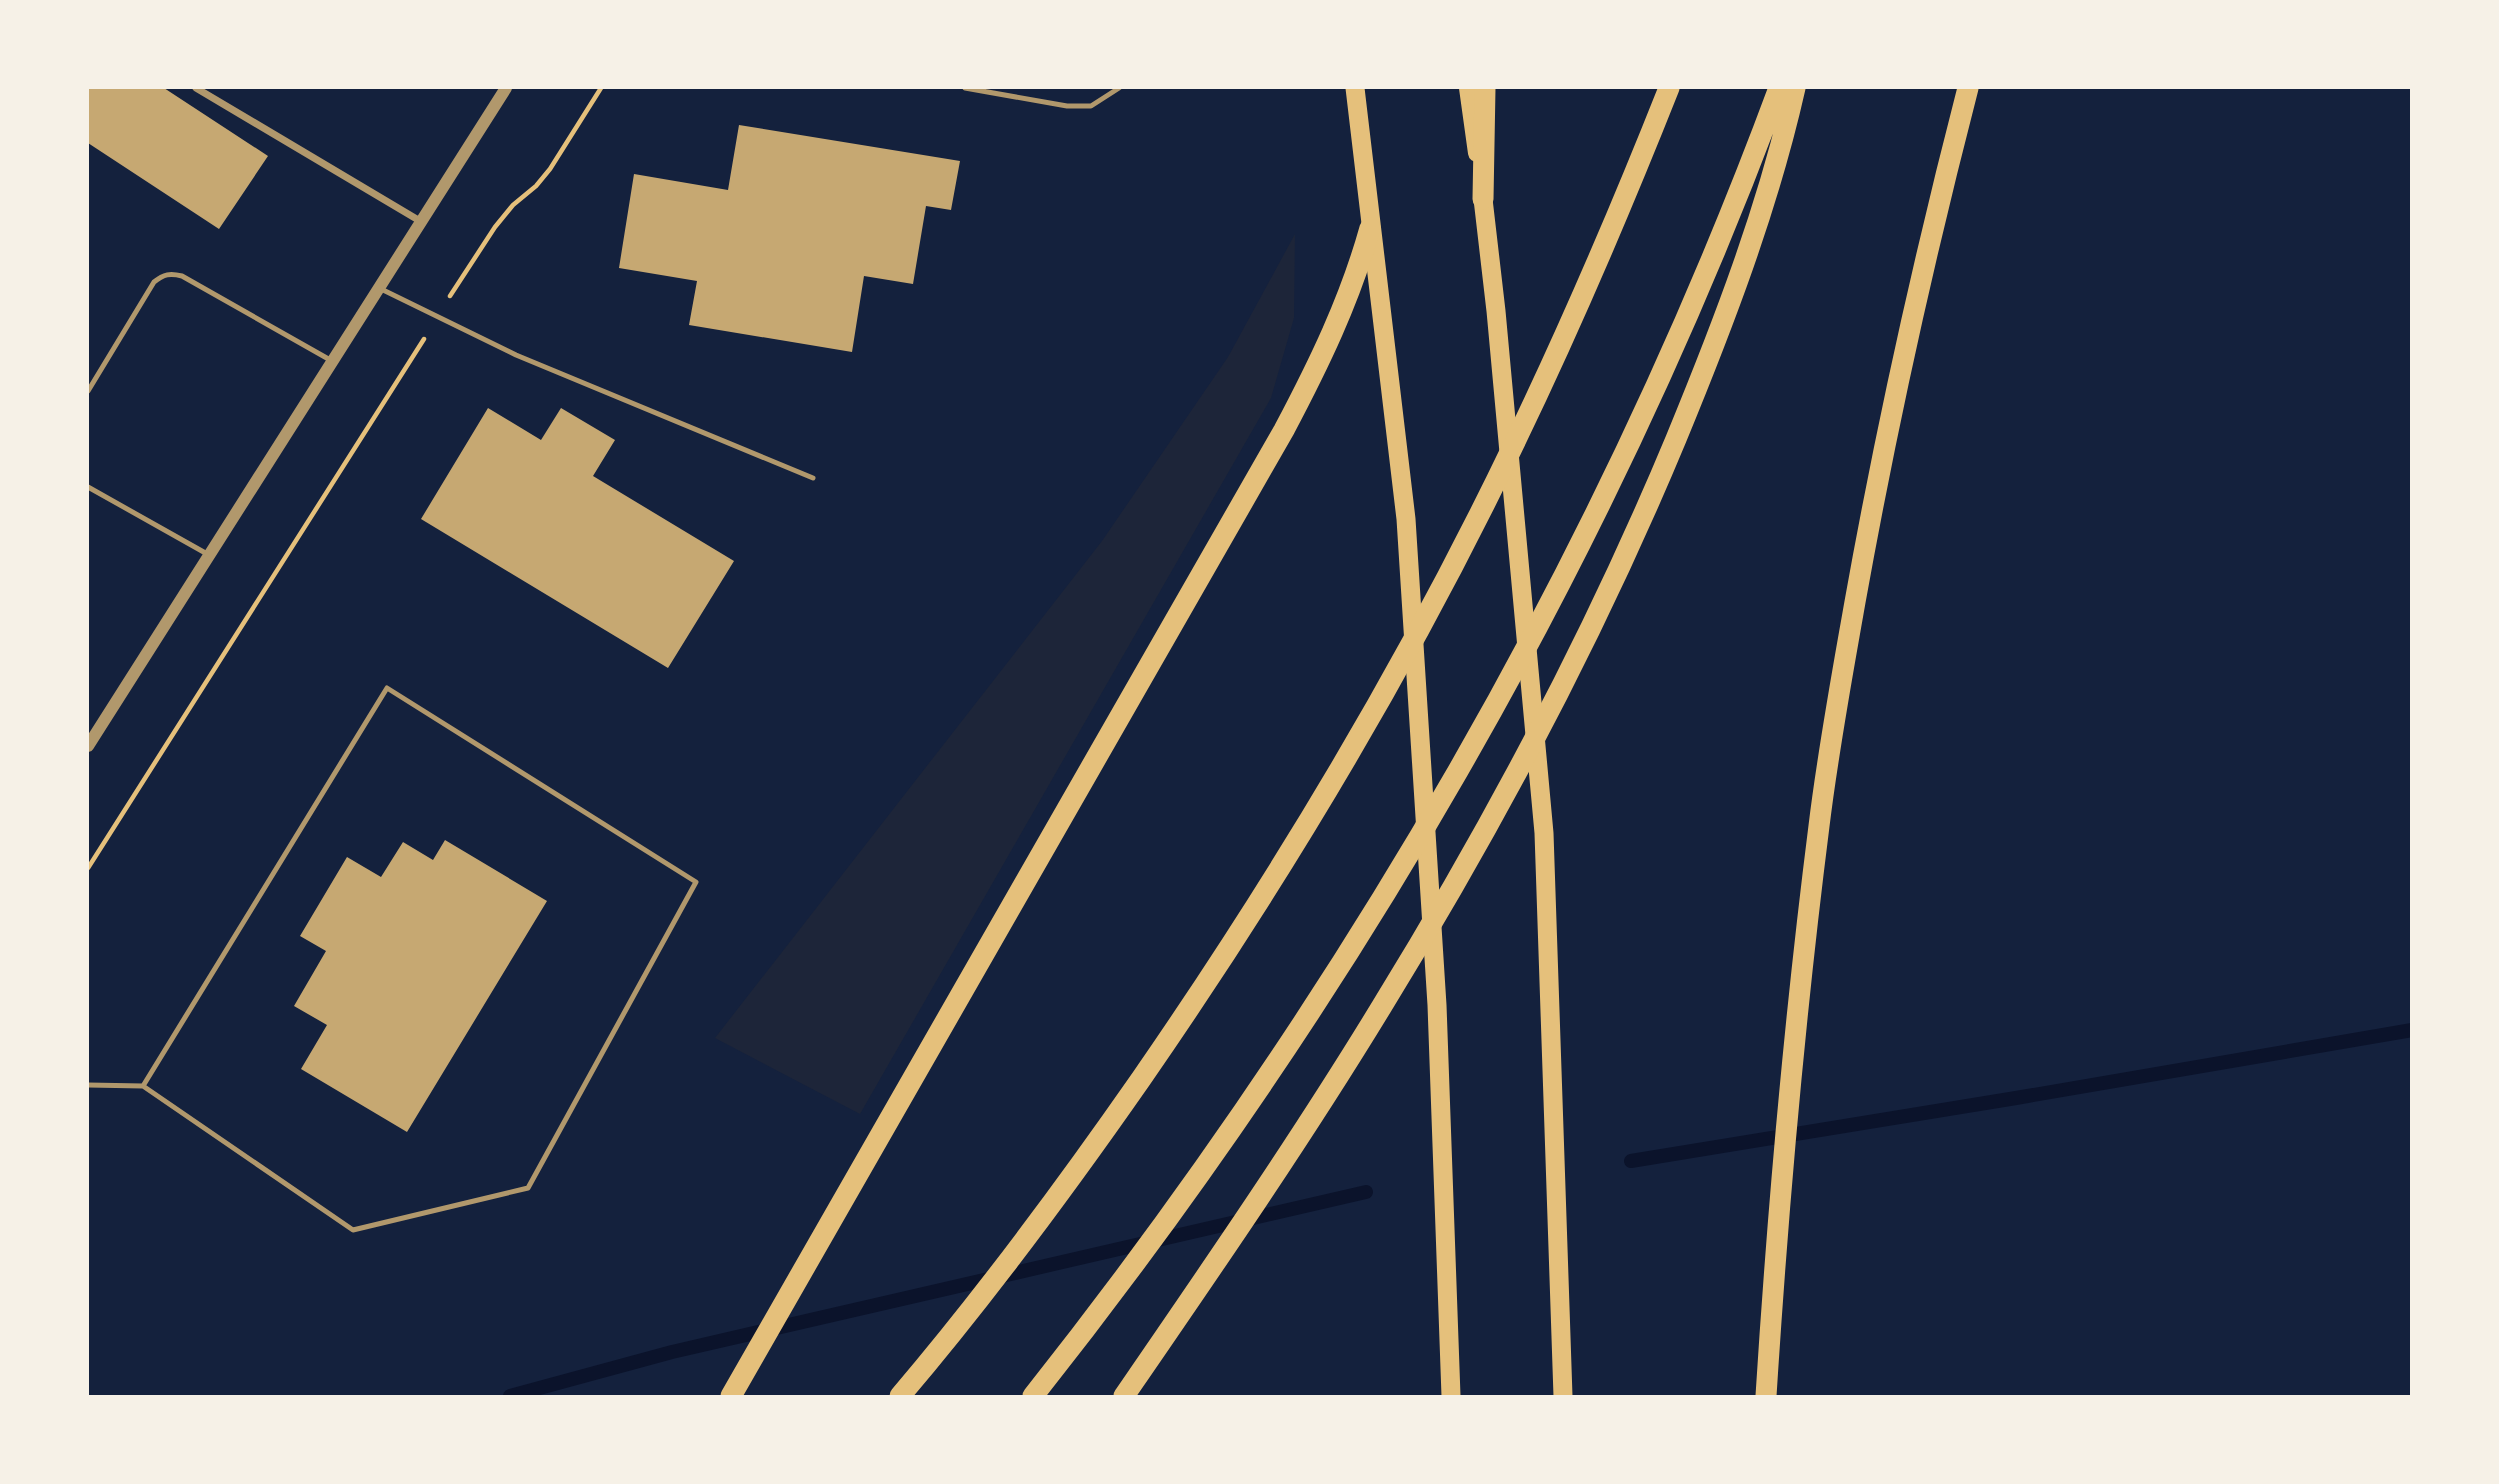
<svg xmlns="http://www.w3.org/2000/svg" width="2499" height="1484" viewBox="0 0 2499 1484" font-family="Quicksand,sans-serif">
	<rect width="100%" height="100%" fill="#14213d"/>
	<path fill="#1d2539" d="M1295,234L1294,318L1271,398L860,1114L715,1038L1102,541L1228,357Z"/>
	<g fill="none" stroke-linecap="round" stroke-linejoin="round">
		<path stroke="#0b132b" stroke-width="14" d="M1631,1161L2016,1098L2412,1030
			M510,1396L672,1352L1366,1192"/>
	</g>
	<path fill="#c6a872" d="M88,88H164L268,156L219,229L88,143Z
		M739,125L960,161L951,210L926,206L913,284L864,276L852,352L689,325L697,281L619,268L634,174L728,190Z
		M488,408L541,440L561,408L615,440L593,476L734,561L668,668L421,519Z
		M445,840L547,901L407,1132L301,1069L327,1025L294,1006L326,951L300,936L347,857L381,877L403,842L433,860Z"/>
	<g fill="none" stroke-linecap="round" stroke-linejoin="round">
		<path stroke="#e5c07b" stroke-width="4.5" d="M450,296L495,227L513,205L536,186L550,169L601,88
			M88,868L424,339"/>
		<path stroke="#b1986c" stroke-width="5" d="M965,88L1067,106H1091L1119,88
			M379,288L516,355L813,478
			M88,391L154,282C164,274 170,273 182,276L332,361
			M88,487L209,555
			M88,1085L143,1086L353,1230L528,1188L696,882L387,688L143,1086"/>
		<path stroke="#b1986c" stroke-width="7" d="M196,88L420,221"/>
		<path stroke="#b1986c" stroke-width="12" d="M88,746L506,88"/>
		<path stroke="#e5c07b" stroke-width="18" d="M1468,88L1477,153"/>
		<path stroke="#e5c07b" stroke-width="19" d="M1355,88L1406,519L1437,1005L1451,1396
			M1483,199L1496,311L1544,833L1563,1396"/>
		<path stroke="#e5c07b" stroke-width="21" d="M1483,199L1485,88
			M731,1396L1284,430C1319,364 1350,300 1370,228
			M900,1396C986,1295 1065,1188 1141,1079C1280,878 1407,667 1513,446C1570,328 1621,209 1669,88
			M1033,1396C1346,1001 1604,561 1779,88
			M1124,1396C1212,1268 1301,1139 1382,1006C1494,824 1594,636 1676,439C1723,325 1768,208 1795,88
			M1766,1396C1778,1206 1795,1015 1819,826C1828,751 1842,676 1855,602C1886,429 1924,258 1968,88"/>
	</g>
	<rect width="2499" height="1484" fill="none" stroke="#f6f1e7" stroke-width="178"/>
</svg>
